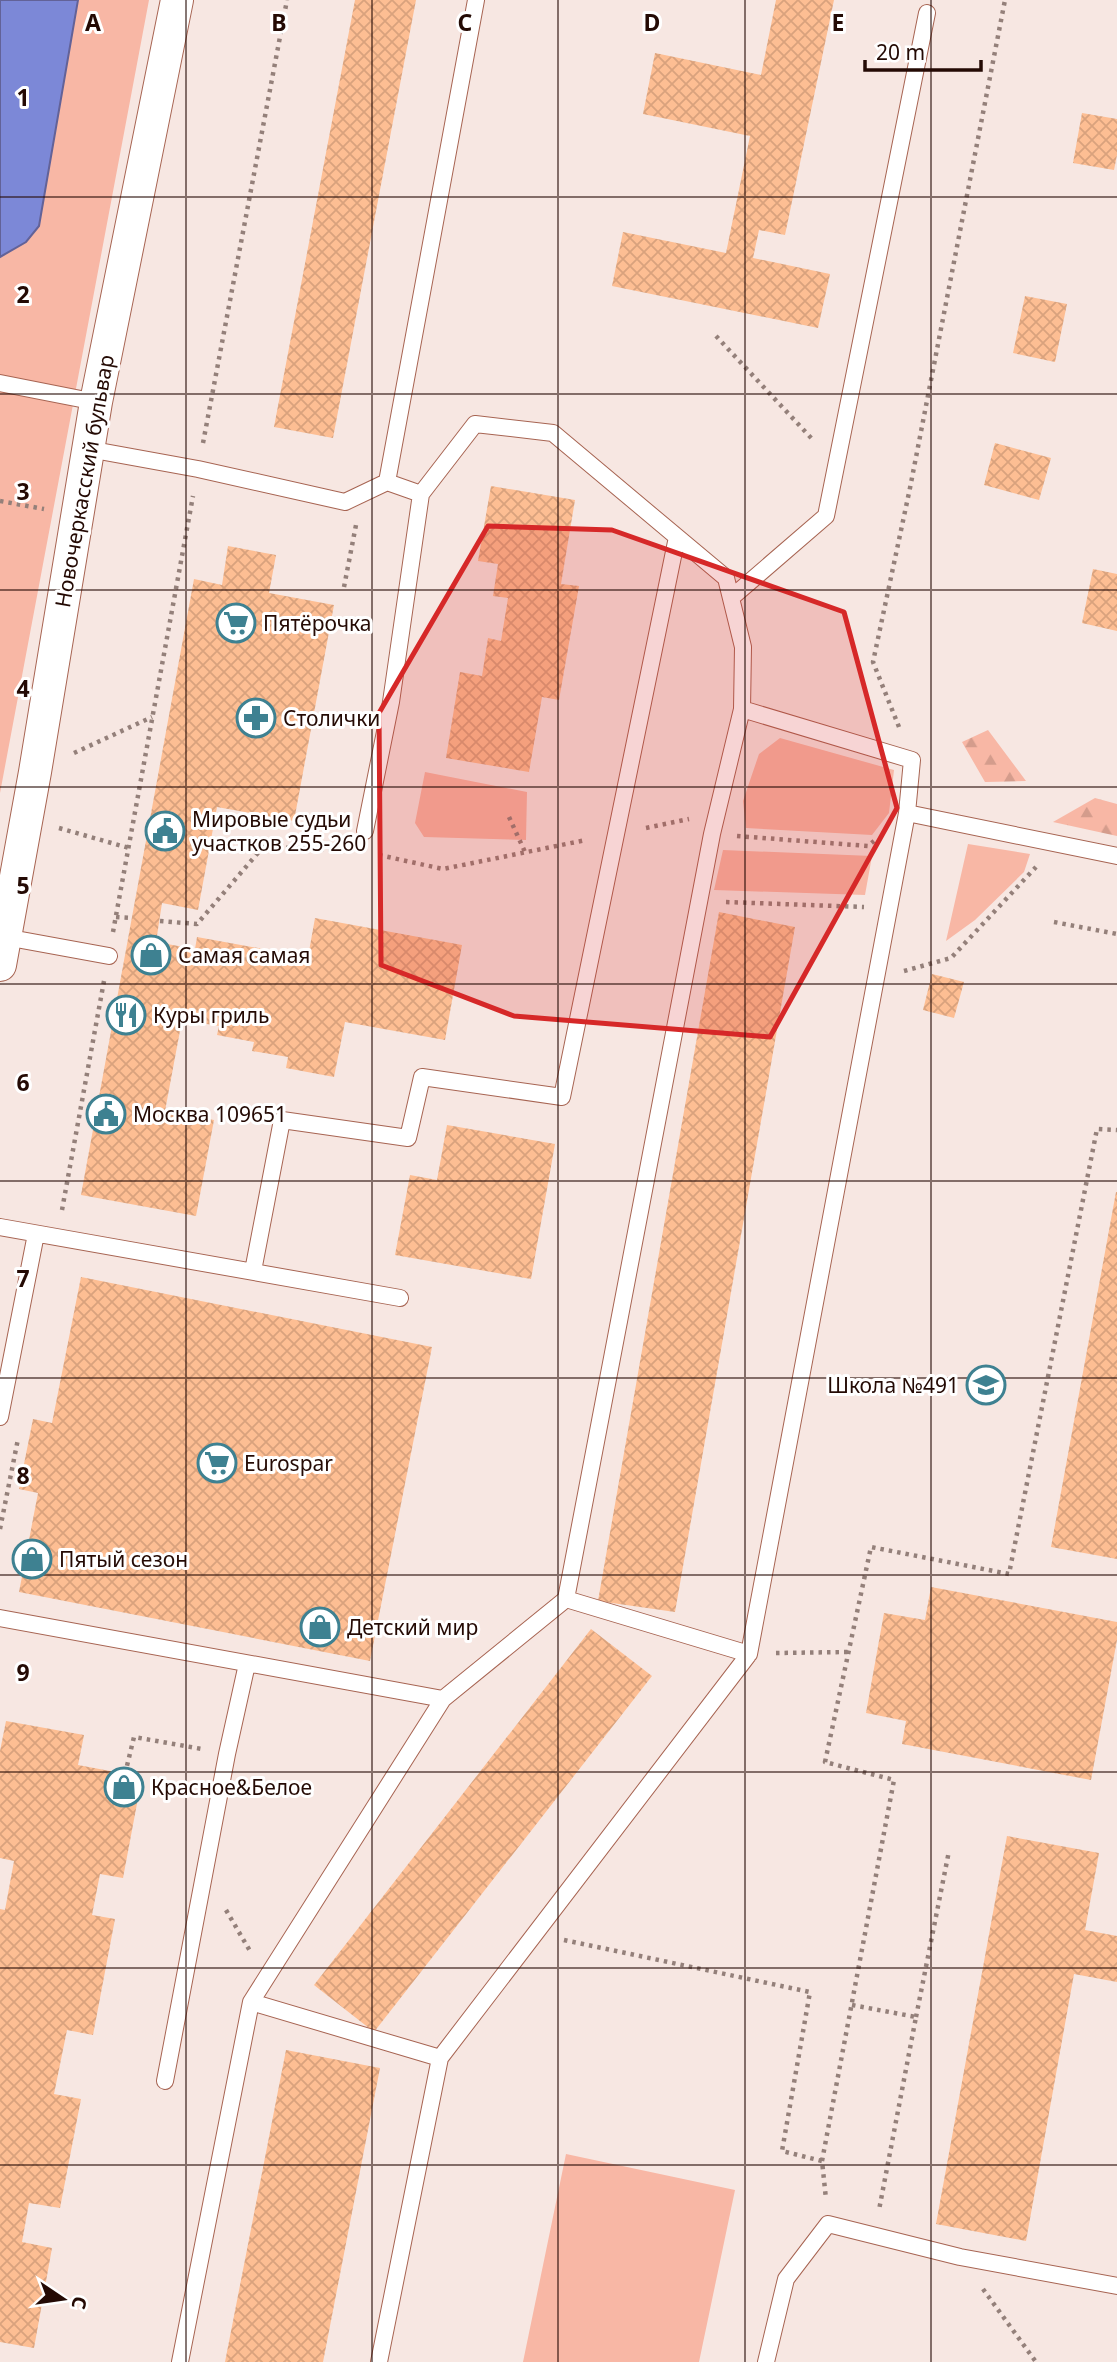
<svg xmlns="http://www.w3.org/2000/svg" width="1117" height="2362" viewBox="0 0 1117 2362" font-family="'Noto Sans',sans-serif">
	<defs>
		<pattern id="forest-firs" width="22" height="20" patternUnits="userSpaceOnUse" patternTransform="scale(1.75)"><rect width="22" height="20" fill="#f8b7a5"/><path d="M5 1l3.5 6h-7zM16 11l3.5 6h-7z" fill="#d49c8c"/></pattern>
		<pattern id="building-cross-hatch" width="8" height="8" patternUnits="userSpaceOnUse" patternTransform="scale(1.75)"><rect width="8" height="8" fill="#fdbe93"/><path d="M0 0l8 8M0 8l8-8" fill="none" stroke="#d9a27d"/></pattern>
	</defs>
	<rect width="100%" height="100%" fill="#f7e7e2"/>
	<path fill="#f8b7a5" d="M0,0H149L0,793Z
		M780,738L894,770L889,813L872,835L746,828L743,801L759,754Z
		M425,772L527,792L526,840L424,837L415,823Z
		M968,844L1030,854L1024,872L975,920L946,941Z
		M723,850L872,856L865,895L714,890Z
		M566,2154L735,2190L699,2362H523Z"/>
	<path fill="url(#forest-firs)" d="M988,730L1026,781L985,782L962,742Z
		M1095,798L1117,804V836L1053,822Z"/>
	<path fill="#7c88d7" stroke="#626298" stroke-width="2" d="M0,0H78L39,226L26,242L0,257Z"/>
	<path fill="url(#building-cross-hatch)" d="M355,0H416L333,438L274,427Z
		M776,0H834L785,235L759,230L753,258L830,274L818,328L612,286L623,232L726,253L750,136L643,114L655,53L761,75Z
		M1082,113L1117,119V155L1114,170L1073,163Z
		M1025,296L1067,304L1055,362L1013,353Z
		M995,443L1051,458L1039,500L984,485Z
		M491,486L575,500L561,584L579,586L559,700L542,697L529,772L446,758L460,672L482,676L488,638L501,641L508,598L493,596L498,564L478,561Z
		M228,546L276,555L269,593L334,605L294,821L217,807L198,910L162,903L156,942L195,949L197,937L308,957L315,918L462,945L445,1040L345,1022L334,1077L286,1068L288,1057L252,1051L254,1042L217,1035L219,1026L182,1020L165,1111L214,1120L196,1216L81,1195L194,579L222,585Z
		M1093,569L1117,574V631L1082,623Z
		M719,912L795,927L675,1612L598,1601Z
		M932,974L964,982L954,1018L923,1010Z
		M447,1125L555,1144L531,1279L395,1255L410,1175L437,1180Z
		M1116,1192H1117V1559L1051,1547Z
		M81,1277L432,1347L370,1661L19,1592L38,1493L19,1489L33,1419L52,1423Z
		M931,1587L1117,1622V1640L1091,1780L902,1744L906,1721L866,1713L884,1613L925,1620Z
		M591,1629L652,1676L374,2032L314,1985Z
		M6,1721L84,1735L78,1765L142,1777L123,1878L100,1874L92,1915L115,1919L93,2035L67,2030L54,2094L81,2099L60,2208L29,2203L22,2242L52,2248L34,2348L0,2342V1909L5,1910L14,1861L0,1858V1751Z
		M1007,1836L1099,1853L1085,1930L1117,1936V1982L1074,1974L1026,2241L936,2224Z
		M286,2050L380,2068L323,2362H225Z"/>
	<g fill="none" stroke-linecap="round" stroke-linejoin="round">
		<defs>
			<path id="lane" d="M0,383L96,402
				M387,482L476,0
				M731,598L826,516L927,13
				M907,813L1117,856
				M365,831L391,702L421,494
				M5,937L109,956
				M0,1227L400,1298
				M253,1271L282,1120L408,1138L422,1077L562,1097L677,537
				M0,1417L36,1234
				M566,1599L749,1654
				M0,1618L443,1699L566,1599L712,834L742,709L743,647L726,578L553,433L475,424L421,494L387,482L345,502L198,469L88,449
				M440,2058L251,2002L443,1699
				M165,2081L227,1754L247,1664
				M180,2362L251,2002
				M379,2362L440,2058L749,1654L907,813L912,760L742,709
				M766,2362L786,2279L828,2224L960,2257L1117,2286"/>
			<path id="street" d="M0,965L35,772L96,402L177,0"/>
		</defs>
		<use href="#lane" stroke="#a76452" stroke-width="18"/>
		<use href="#street" stroke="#a76452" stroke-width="34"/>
		<path stroke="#94807a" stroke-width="4.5" stroke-dasharray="3.5 5" stroke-linecap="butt" d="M716,336L814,441
			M203,443L287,0
			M0,501L44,509
			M344,587L356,525
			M899,727L873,662L910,488L1005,0
			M74,753L152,717
			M509,817L525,852
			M59,828L129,848
			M646,828L689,819
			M737,836L868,846L874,841
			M379,855L443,869L586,840
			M726,902L864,907
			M116,917L132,918
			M160,921L197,924L263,847L346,850
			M1054,922L1117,934
			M113,932L193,496
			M904,971L951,958L1036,867
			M62,1210L104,981
			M0,1529L18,1439
			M776,1653L848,1652
			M125,1774L134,1737L202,1749
			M226,1910L250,1951
			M564,1940L810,1992L782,2151L822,2161L826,2199
			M852,2005L916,2017L879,2210
			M916,2017L949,1851
			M822,2161L894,1780L825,1762L871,1547L1009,1574L1097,1129L1117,1130
			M983,2289L1036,2362"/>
		<use href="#lane" stroke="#fff" stroke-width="16"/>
		<use href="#street" stroke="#fff" stroke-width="32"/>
	</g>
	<path fill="#d62828" fill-opacity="0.2" stroke="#d62828" stroke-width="5" stroke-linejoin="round" d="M488,526L612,530L844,612L897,808L770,1037L514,1016L381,965L379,713Z"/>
	<path fill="none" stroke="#240a04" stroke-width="2" stroke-opacity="0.55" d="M186,0V2362M372,0V2362M558,0V2362M745,0V2362M931,0V2362M0,197H1117M0,394H1117M0,590H1117M0,787H1117M0,984H1117M0,1181H1117M0,1378H1117M0,1575H1117M0,1772H1117M0,1968H1117M0,2165H1117"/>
	<defs>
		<symbol id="supermarket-ring" viewBox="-11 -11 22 22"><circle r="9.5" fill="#fff" stroke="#3e8191" stroke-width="1.5"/><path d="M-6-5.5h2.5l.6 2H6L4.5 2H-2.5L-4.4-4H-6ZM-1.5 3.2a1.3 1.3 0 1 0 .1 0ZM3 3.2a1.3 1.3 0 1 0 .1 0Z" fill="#3e8191"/></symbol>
		<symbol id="pharmacy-ring" viewBox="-11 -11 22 22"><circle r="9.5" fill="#fff" stroke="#3e8191" stroke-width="1.5"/><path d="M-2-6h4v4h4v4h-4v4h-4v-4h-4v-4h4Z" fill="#3e8191"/></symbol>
		<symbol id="civic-ring" viewBox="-11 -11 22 22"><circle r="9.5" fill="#fff" stroke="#3e8191" stroke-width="1.5"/><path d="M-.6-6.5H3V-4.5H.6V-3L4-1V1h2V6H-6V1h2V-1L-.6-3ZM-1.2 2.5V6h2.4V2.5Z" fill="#3e8191"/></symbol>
		<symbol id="shop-ring" viewBox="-11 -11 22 22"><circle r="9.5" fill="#fff" stroke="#3e8191" stroke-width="1.5"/><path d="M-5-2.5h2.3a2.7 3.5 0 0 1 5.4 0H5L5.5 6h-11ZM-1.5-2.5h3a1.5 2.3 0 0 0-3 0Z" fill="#3e8191"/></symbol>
		<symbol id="restaurant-ring" viewBox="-11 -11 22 22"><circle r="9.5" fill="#fff" stroke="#3e8191" stroke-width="1.5"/><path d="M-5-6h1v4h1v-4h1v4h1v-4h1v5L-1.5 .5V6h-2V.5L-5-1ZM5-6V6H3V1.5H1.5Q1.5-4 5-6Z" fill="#3e8191"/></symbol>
		<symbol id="school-ring" viewBox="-11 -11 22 22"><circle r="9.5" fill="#fff" stroke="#3e8191" stroke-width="1.5"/><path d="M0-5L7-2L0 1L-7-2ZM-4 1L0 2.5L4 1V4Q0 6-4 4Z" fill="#3e8191"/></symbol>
	</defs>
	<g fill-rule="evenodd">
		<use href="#supermarket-ring" x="214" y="601" width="44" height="44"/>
		<use href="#pharmacy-ring" x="234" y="696" width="44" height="44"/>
		<use href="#civic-ring" x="143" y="809" width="44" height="44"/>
		<use href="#shop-ring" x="129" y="933" width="44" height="44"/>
		<use href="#restaurant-ring" x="104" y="993" width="44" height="44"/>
		<use href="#civic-ring" x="84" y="1092" width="44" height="44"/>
		<use href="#school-ring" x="964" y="1363" width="44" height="44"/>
		<use href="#supermarket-ring" x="195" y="1441" width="44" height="44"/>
		<use href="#shop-ring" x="10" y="1537" width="44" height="44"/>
		<use href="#shop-ring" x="298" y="1605" width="44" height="44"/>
		<use href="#shop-ring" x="102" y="1765" width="44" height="44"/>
	</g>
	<g text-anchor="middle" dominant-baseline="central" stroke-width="6" stroke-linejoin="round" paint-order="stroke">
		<g font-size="21" fill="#240a04" stroke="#fff">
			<text transform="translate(84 481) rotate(-80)">Новочеркасский бульвар</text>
		</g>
		<g font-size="21" fill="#240a04" stroke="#fff" text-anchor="start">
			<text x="263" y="623">Пятёрочка</text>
			<text x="283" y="718">Столички</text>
			<text x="192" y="819">Мировые судьи<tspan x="192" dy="24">участков 255-260</tspan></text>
			<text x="178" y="955">Самая самая</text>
			<text x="153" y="1015">Куры гриль</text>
			<text x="133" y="1114">Москва 109651</text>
			<text x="959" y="1385" text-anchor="end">Школа №491</text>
			<text x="244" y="1463">Eurospar</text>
			<text x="59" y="1559">Пятый сезон</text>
			<text x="347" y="1627">Детский мир</text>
			<text x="151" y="1787">Красное&amp;Белое</text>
		</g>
	</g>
	<g font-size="23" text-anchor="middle" font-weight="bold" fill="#240a04" stroke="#fff" stroke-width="6" stroke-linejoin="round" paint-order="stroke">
		<text x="93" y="31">A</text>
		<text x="279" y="31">B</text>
		<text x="465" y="31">C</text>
		<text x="652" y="31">D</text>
		<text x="838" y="31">E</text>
		<text x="23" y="106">1</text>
		<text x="23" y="303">2</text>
		<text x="23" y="500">3</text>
		<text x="23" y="697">4</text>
		<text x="23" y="894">5</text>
		<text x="23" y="1091">6</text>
		<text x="23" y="1287">7</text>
		<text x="23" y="1484">8</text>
		<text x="23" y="1681">9</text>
	</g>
	<g transform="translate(63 2299) rotate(103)" stroke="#ffffff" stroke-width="5" paint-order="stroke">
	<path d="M0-5L12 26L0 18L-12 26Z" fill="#240a04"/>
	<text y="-10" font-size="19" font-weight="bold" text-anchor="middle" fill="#240a04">С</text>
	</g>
	<path d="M865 60v10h116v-10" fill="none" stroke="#240a04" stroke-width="3.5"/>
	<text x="876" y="60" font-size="21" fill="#240a04" stroke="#ffffff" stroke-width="5" paint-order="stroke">20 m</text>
</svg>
